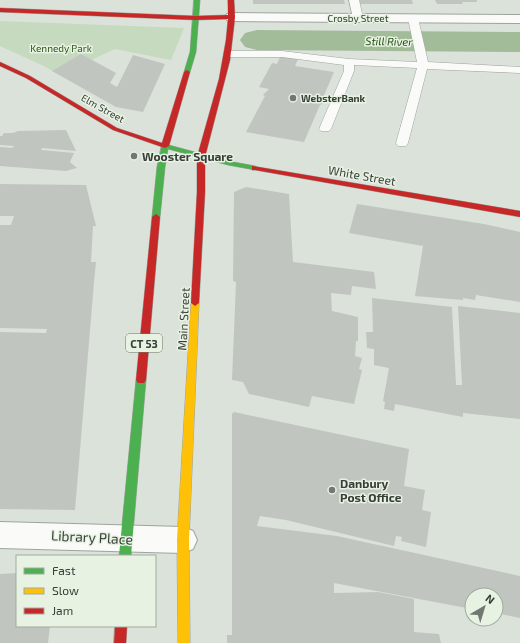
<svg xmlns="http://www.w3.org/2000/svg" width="520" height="643" viewBox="0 0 520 643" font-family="'Exo 2',sans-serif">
	<rect width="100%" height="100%" fill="#dbe2da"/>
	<path fill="#c5dabe" d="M0,21L184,28L171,60L115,49L59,75L46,67L0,46Z"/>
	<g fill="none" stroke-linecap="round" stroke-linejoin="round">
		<path fill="#a2bc9a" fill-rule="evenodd" d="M257,30L520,32V52L257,50L245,47L240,40L245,33Z"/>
	</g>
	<path fill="#c1c5c0" d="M253,0H344L345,4H253Z
		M360,0H412L413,4H360Z
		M435,0H477V2H462L463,4H437Z
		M81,54L116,73L110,83L117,87L133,55L165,64L143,112L116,107L52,71Z
		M280,57L298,59L295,66L334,72L322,100L324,101L322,104L320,105L304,142L246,132L265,96L263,95L269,89L259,87L272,63L277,64Z
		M66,130L76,151L42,148L41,150L74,153L70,162L77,168L66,171L0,166V147L12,148L14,146L0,145V136H2L4,133H13L18,131Z
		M0,184L86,185L96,226H93L91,262H96L94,282L75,510L0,509V332L46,333L47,329L0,328V225H11L14,216H0Z
		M246,187L289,194L293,262L374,272L376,289L352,286L351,295L331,293L332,311L358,317V341H356L355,356L362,358L359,369L362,370L354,404L312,396L309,407L249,394L243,382L232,380L236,282L233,281L234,192Z
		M357,204L484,224L520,232V302L476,295L475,300L463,298V300L415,296L423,246L349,233Z
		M372,298L452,307L456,385H462L458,306L520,313V419L463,413V417L395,404L394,411L384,409L385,402L383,401L389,368L374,365V349L367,348L366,332H373Z
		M234,412L409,449L404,486L425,490L422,510L431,512L426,547L401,541L402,537L396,536L394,546L286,520L260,516L257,526L337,536L520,576V618L496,613V595H472V609L334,583V593L378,592L414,599V632L439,634L441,643H227V635H232V414Z
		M17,573V626H50L48,643H0V574Z"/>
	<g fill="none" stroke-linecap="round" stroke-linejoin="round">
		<defs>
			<path id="lane" d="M349,0H359L363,18L361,20L358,21L353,18Z
				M413,15L418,18L428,62L520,67V73L427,69L408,143L406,146H398L396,143L417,68L354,65V71L331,129L329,131H321L319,129L344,71V65L282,57H229L224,54L229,51H282L349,59L417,62L408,18Z"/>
			<path id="street" d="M232,13L520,15V23L232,21L227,20L225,17L227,14Z
				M0,522L183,527L193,531L197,540L193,549L183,553L0,548Z"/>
			<path id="fast" d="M194,0H200L196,52L190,72L187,74L184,72L190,52Z
				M162,144H165L228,161L255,166L259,168L255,170L228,165L168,149L165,167L160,217L156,220L152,217L157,167Z
				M141,376L144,377L146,380L131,556H119L136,380L138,377Z"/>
			<path id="slow" d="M195,300L199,303L189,540L190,643H178L177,540L191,303Z"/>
			<path id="jam" d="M228,0H234L235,17L230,60L205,157V192L199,303L195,306L191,303L197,192V157L219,79L226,40L228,19L196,20L0,12V8L196,16L228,15Z
				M0,62L30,76L117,128L162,143L184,72L187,70L190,72L169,146L165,148L113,130L26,78L0,66Z
				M252,166L520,211V217L255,170H252Z
				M156,214L160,217L146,380L144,383H138L136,380L152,217Z
				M115,626H127L126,643H114Z"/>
		</defs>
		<use href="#lane" stroke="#9fa49e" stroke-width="1"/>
		<use href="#street" stroke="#9fa49e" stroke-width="2"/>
		<use href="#fast" stroke="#9fa49e" stroke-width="1"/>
		<use href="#slow" stroke="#9fa49e" stroke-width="1"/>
		<use href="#jam" stroke="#9fa49e" stroke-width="1"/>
		<use href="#lane" fill="#fafbf9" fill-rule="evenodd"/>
		<use href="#street" fill="#fafbf9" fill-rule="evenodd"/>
		<use href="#fast" fill="#4caf50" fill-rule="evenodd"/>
		<use href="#slow" fill="#ffc107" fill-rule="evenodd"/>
		<use href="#jam" fill="#c62828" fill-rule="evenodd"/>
	</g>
	<g fill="#727771" stroke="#e7f2e3" stroke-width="1.5">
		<circle cx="293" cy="98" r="4"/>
		<circle cx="134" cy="156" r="4"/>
		<circle cx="332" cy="490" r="4"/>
	</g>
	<g text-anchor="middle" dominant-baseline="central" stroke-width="3" stroke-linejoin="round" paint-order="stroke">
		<g font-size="10" fill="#393e38" stroke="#e7f2e3">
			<text x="358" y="18">Crosby Street</text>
			<text transform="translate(103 108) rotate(29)">Elm Street</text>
		</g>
		<g font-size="10" fill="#295517" stroke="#e7f2e3">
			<text x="61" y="48">Kennedy Park</text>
		</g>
		<g font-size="10" font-weight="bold" fill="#393e38" stroke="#e7f2e3" text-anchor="start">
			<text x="301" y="98">WebsterBank</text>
		</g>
		<g font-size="11" font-style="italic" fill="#224f0f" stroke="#e7f2e3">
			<text transform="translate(389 41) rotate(1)">Still River</text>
		</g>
		<rect fill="#e7f2e3" stroke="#6d746b" stroke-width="1" x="126" y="334" width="36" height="18" rx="3"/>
		<g font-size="11" font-weight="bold" fill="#393e38">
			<text x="144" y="343">CT 53</text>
		</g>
		<g font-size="12" font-weight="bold" fill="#393e38" stroke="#e7f2e3" text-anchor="start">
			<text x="142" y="156">Wooster Square</text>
			<text x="340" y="483">Danbury<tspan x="340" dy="14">Post Office</tspan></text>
		</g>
		<g font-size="12" fill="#393e38" stroke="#e7f2e3">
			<text transform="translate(362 175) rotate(10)">White Street</text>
			<text transform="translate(183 319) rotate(-87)">Main Street</text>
		</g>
		<g font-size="14" fill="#393e38" stroke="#e7f2e3">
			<text transform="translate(92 537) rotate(3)">Library Place</text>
		</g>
	</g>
	<rect x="16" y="555" width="140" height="72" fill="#e7f2e3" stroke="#a1aa9f"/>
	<rect x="24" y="568" width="20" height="6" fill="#4caf50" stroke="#a1aa9f"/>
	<text x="52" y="575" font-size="12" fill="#393e38">Fast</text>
	<rect x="24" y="588" width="20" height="6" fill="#ffc107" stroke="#a1aa9f"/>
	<text x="52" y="595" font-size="12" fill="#393e38">Slow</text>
	<rect x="24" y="608" width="20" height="6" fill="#c62828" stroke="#a1aa9f"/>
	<text x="52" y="615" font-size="12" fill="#393e38">Jam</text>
	<g transform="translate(484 607) rotate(38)"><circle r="19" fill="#e7f2e3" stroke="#a1aa9f"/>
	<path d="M0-3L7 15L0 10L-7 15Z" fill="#727771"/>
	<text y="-6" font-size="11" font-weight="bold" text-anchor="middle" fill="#393e38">N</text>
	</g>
</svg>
